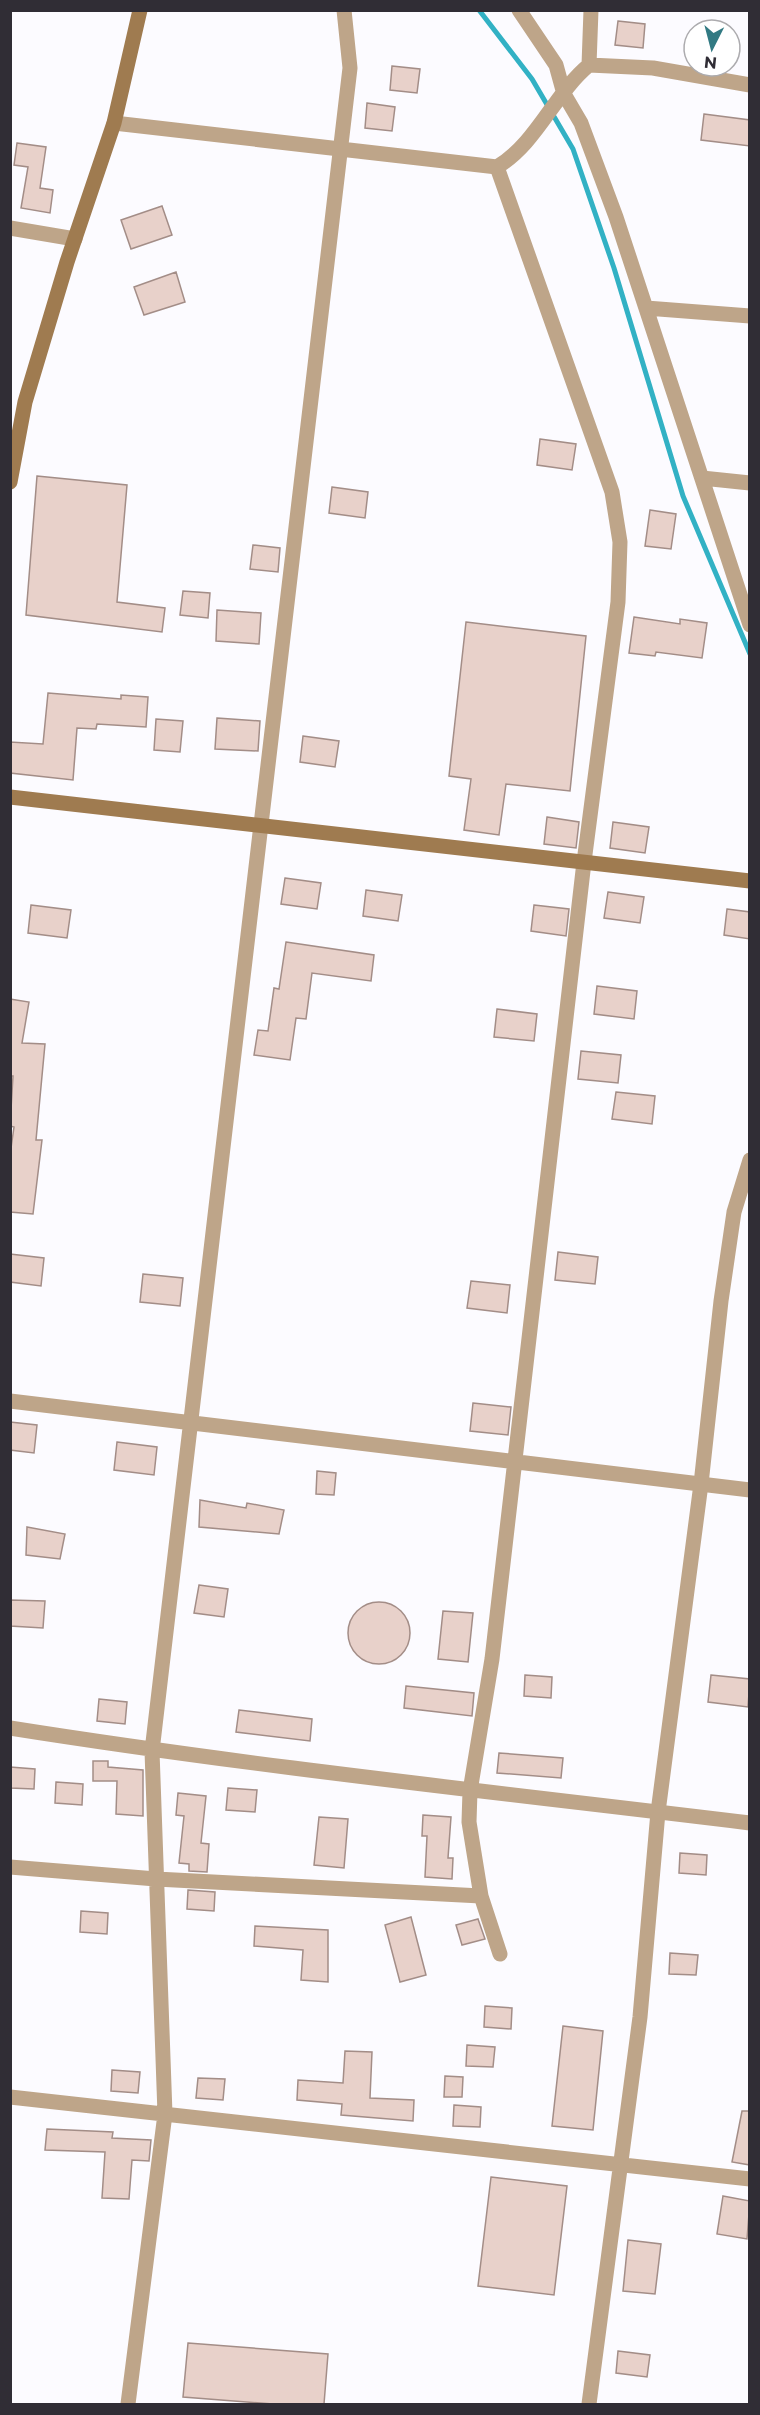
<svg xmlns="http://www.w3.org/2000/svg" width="760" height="2415" viewBox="0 0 760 2415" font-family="Montserrat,sans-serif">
	<rect width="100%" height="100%" fill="#fcfbff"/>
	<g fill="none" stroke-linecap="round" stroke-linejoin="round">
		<path stroke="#32b1c4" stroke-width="5" d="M479,10L532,79L573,149L614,268L683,496L750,654"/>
	</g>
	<path fill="#e8d1ca" stroke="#a38d87" stroke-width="1.5" d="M618,21L645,24L643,48L615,45Z
		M392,66L420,69L417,93L390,90Z
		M367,103L395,107L392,131L365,128Z
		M704,114L750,120V146L701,140Z
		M17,143L46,147L40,188L53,190L50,213L21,208L28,167L14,165Z
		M162,206L172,235L131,249L121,220Z
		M176,272L185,302L144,315L134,287Z
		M540,439L576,444L572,470L537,465Z
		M37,476L127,485L117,602L165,608L162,632L26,615Z
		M332,487L368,492L365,518L329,513Z
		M650,510L676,514L671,549L645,546Z
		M253,545L280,548L278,572L250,569Z
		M183,591L210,593L208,618L180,615Z
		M217,610L261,613L259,644L216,641Z
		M634,617L680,624V619L707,623L702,658L656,652L655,656L629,653Z
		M466,622L586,636L570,791L506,784L499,835L464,830L471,779L449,776Z
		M48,693L121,699V695L148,697L146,727L97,724L96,729L77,728L73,780L10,773V742L43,744Z
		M217,718L260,721L258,751L215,749Z
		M156,719L183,721L180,752L154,750Z
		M303,736L339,741L335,767L300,762Z
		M547,817L579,822L576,848L544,844Z
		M613,822L649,827L645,853L610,848Z
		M285,878L321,883L317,909L281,904Z
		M366,890L402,895L398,921L363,916Z
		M608,892L644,897L640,923L604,918Z
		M31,905L71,910L67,938L28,933Z
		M534,905L569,909L566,936L531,931Z
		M727,909L750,912V939L724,935Z
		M286,942L374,955L371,981L312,973L306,1019L296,1018L290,1060L254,1055L258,1030L268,1031L274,988L279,989Z
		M597,986L637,991L634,1019L594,1014Z
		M10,999L29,1002L22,1043L45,1044L36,1140H42L33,1214L10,1212V1155L14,1127L10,1126L13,1076H10Z
		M497,1009L537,1014L534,1041L494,1037Z
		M581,1051L621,1055L618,1083L578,1079Z
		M616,1092L655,1096L652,1124L612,1119Z
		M558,1252L598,1257L595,1284L555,1280Z
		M10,1254L44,1258L41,1286L10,1282Z
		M143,1274L183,1278L180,1306L140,1302Z
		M471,1281L510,1285L507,1313L467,1308Z
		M473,1403L511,1407L508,1435L470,1431Z
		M10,1422L37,1425L34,1453L10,1450Z
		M117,1442L157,1447L154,1475L114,1470Z
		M317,1471L336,1473L334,1495L316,1494Z
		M200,1500L246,1508L247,1503L284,1510L279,1534L199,1527Z
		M27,1527L65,1534L60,1559L26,1555Z
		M199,1585L228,1589L224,1617L194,1613Z
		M10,1600L45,1601L43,1628L10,1626Z
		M348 1633a31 31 0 1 1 62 0a31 31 0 1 1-62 0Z
		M443,1611L473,1613L468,1662L438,1659Z
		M525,1675L552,1677L551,1698L524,1696Z
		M711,1675L750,1679L748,1707L708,1702Z
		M406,1686L474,1693L472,1716L404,1708Z
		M99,1699L127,1702L125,1724L97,1721Z
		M239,1710L312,1719L310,1741L236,1732Z
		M499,1753L563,1758L561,1778L497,1773Z
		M93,1761H108V1767L143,1770V1816L116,1814L117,1781H93Z
		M10,1767L35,1769L34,1789L10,1788Z
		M56,1782L83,1784L82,1805L55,1803Z
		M228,1788L257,1790L255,1812L226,1810Z
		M178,1793L206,1796L201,1843L209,1844L207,1872L189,1871V1864L179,1863L184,1816L176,1815Z
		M423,1815L451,1817L448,1858H453L452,1879L425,1877L427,1836H422Z
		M319,1817L348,1819L344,1868L314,1865Z
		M680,1853L707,1855L706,1875L679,1873Z
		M188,1890L215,1892L214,1911L187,1909Z
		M81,1911L108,1913L107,1934L80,1932Z
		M411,1917L426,1975L400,1982L385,1925Z
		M478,1919L485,1939L462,1945L456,1925Z
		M255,1926L328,1930V1982L301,1980L303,1950L254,1946Z
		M670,1953L698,1955L696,1975L669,1974Z
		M485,2006L512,2008L511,2029L484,2027Z
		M563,2026L603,2031L593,2130L552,2126Z
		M467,2045L495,2047L493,2067L466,2066Z
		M345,2051L372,2052L370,2098L414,2100L413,2121L341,2115L342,2104L297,2100L298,2080L343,2083Z
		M112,2070L140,2072L138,2093L111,2091Z
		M445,2076L463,2077L462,2097H444Z
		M198,2078L225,2079L223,2100L196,2098Z
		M454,2105L481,2107L480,2127L453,2126Z
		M742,2111H750V2165L732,2162Z
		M47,2129L113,2132L112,2138L151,2140L149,2161L132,2160L129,2199L102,2198L105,2152L45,2150Z
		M491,2177L567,2186L554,2295L478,2286Z
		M723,2196L750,2201L747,2239L717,2234Z
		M628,2240L661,2244L655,2294L623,2291Z
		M188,2343L328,2354L324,2404H273L183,2397Z
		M618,2351L650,2355L647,2377L616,2373Z"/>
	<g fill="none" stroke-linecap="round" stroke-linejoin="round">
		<path stroke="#bea589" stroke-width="15" d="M519,10L556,65L564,94L581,123L616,217L750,625
			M589,65L591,10
			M114,123L497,167L612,492L620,542L618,602L584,862L492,1659L470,1791L469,1822L481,1896L500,1954
			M497,167C537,143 554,94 589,65L653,68L750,85
			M10,228L75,239
			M646,308L750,316
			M702,478L750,483
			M10,1401L750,1490
			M10,1728C256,1767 503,1793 750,1823
			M10,1867L156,1879L481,1896
			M10,2097L750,2179
			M128,2404L165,2114L152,1751L350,68L344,10
			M589,2404L640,2017L658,1812L701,1484L721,1301L734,1212L750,1160"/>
		<path stroke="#9f7b50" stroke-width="15" d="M10,482L25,402L67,262L114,123L140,10
			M10,797L750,881"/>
	</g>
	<rect width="760" height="2415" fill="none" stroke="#302d35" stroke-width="24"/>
	<g transform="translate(712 48) rotate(186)"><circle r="28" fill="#ffffff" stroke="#acabae" stroke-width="1.5"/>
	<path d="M0-4.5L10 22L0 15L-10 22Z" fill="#327a83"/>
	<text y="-9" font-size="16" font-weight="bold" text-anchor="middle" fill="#302d35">N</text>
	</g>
</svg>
